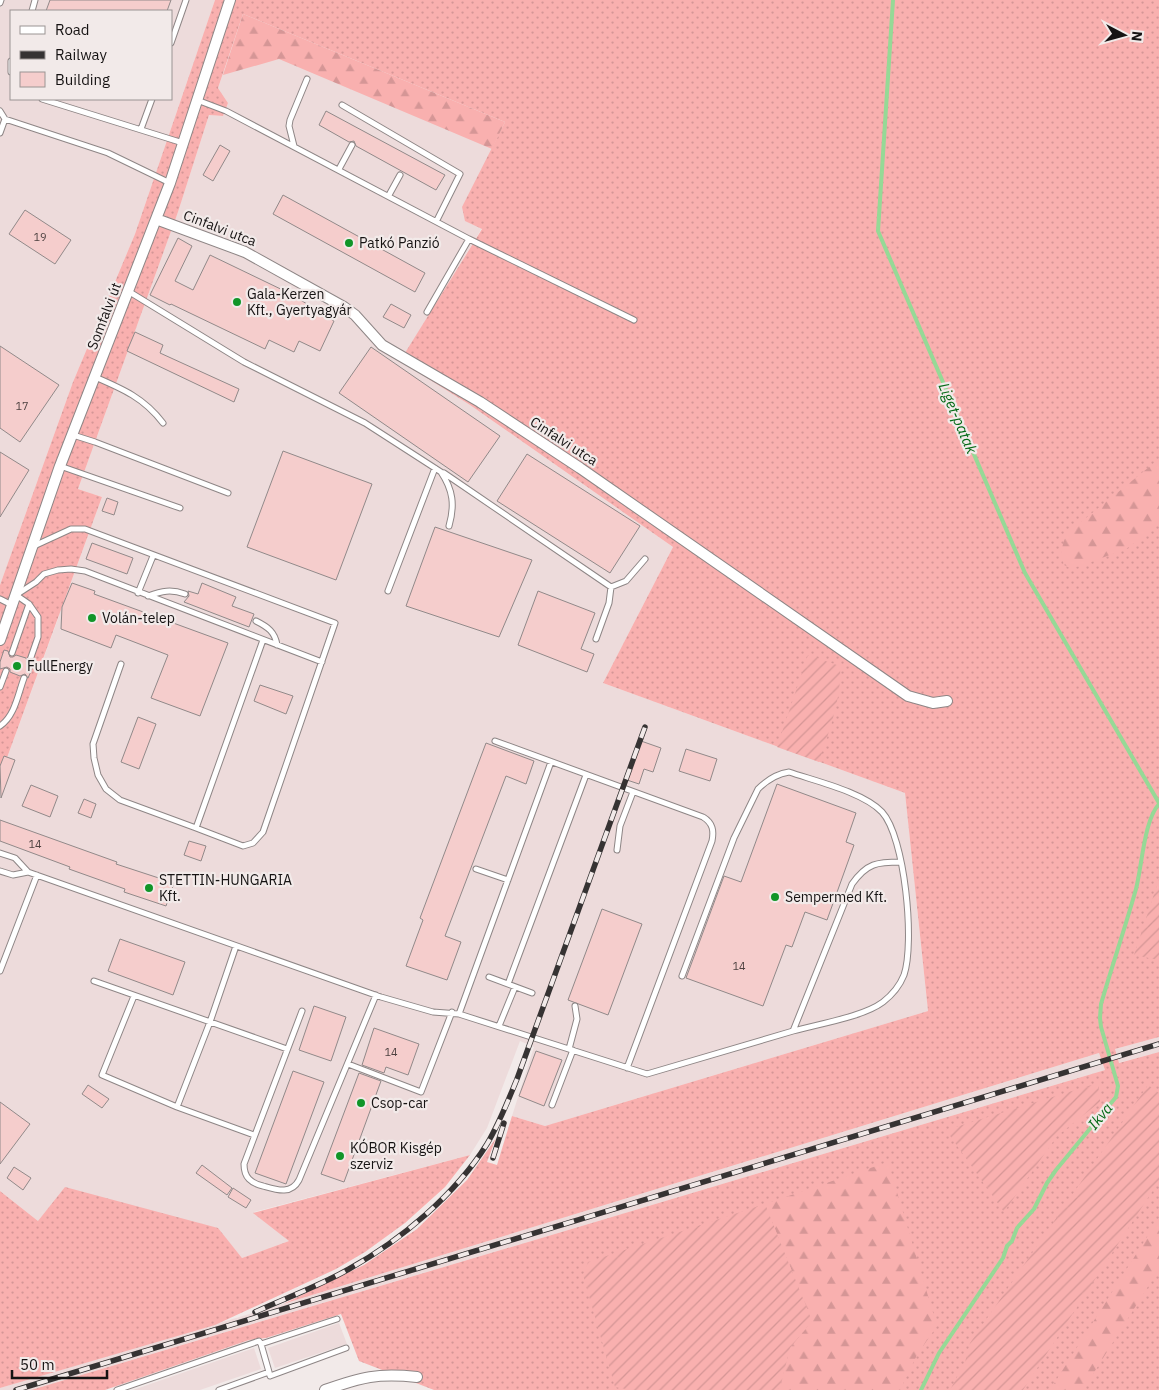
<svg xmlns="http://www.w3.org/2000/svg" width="1159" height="1390" viewBox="0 0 1159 1390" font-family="'IBM Plex Sans',sans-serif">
	<defs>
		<pattern id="grass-dots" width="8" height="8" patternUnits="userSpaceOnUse" patternTransform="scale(1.25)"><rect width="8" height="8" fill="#f9b0af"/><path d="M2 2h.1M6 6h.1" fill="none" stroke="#d59696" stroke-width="1.8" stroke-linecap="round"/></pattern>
		<pattern id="forest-firs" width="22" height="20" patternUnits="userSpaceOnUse" patternTransform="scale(1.25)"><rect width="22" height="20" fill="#f9b0af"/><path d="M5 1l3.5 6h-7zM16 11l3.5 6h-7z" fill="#d59696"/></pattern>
		<pattern id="garden-furrows" width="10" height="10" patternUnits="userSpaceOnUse" patternTransform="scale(1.25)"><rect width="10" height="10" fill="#f9b0af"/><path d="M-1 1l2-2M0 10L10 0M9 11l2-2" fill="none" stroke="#d59696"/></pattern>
	</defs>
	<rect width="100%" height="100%" fill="#f2eae9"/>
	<path fill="#eddbdb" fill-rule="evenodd" d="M0,0H215L135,234L73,382L0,585ZM11,11H171V99H11Z
		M243,14L505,122L492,149L482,228L401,361L470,405L673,547L603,683L905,793L928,1011L545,1126L512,1116L534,1047L520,1041L487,1128L470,1155L254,1212L289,1241L242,1258L217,1228L38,1221L0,1191V777L59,616V610L70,585L102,497L78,489L178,212L209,115L223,116L228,103L218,88Z
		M1159,1037V1052L1118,1063L1115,1049Z
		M1099,1053L1105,1070L31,1390H0V1388L283,1304Z
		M339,1323L347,1344L275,1368L268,1348Z
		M254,1348L261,1369L200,1390H133Z"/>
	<path fill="url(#grass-dots)" d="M215,0H1159V1037L1115,1049L1119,1063L1159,1052V1390H434L359,1361L341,1314L266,1338L249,1340L105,1390H31L1105,1070L1099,1053L283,1304L364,1265L417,1229L467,1180L496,1138L487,1162L497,1165L512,1116L545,1126L928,1011L905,793L603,683L673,547L470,405L400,361L482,229L465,221L462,207L505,122L243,14L218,88L228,103L223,116L209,115L178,212L78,489L102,497L0,777V585L73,382L135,234Z
		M470,1155L445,1187L405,1223L365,1252L336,1269L215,1325L0,1388V1191L38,1221L65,1187L218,1228L242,1258L289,1241L253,1213Z"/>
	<path fill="url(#forest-firs)" d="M243,14L505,122L492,149L279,59L223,75Z
		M1159,459V524L1126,549L1080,566L1070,568L1064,565L1061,553L1065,535Z
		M888,1162L937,1326L917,1355L900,1390H780L790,1348L812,1321L765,1204Z
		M1159,1218V1269L1083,1390H1050Z"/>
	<path fill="url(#garden-furrows)" d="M808,655L840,666C842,698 829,731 819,762L777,747Z
		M1159,879V960L1134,955Z
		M1098,1083L1100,1102L1057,1136L1004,1212L946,1130Z
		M1148,1085L1159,1093V1181L1023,1390H950L965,1362L970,1343Z
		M765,1204L812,1321L790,1348L780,1388L775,1390H631L615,1387L583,1275L588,1262Z"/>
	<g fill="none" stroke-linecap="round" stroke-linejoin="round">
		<path stroke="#96d996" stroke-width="4" d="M893,0L878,231L1025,573L1159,803
			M921,1390L939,1353L1003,1258L1007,1246L1012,1241L1017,1228L1034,1209L1047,1183L1056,1170L1116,1097L1118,1086L1101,1027L1100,1018L1101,1004C1112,966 1125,928 1136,889C1142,866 1144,820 1159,804"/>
	</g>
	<path fill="#f5cdcc" stroke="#918989" d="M50,0H171L167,11H46Z
		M326,111L445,175L436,190L356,146L354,141L349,142L319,125Z
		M220,145L230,151L213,181L203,175Z
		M283,195L425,273L415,292L273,214Z
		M25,210L71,240L55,264L9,234Z
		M178,238L192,246L175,281L193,290L210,255L291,294L334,321L320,351L299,341L294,352L269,340L265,349L171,304L170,305L150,295Z
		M391,304L411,315L404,328L383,317Z
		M135,332L163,345L160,353L239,389L234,402L127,351Z
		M0,346L59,385L20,442L0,428Z
		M371,347L500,436L468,482L339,393Z
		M283,451L372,484L336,580L247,547Z
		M0,452L29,470L0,517Z
		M527,454L640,526L610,573L497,501Z
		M107,498L118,502L114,515L102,511Z
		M435,527L532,560L499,637L406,606Z
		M92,543L133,558L127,574L86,559Z
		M72,583L95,591L94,594L228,643L200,716L151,698L168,655L116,635L111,648L61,629L62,607Z
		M202,583L236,597L232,606L254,614L249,627L184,602L189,596L188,591L198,594Z
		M538,591L595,613L581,649L594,654L587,672L518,645Z
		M4,650L8,651L10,657H13L16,655L26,658L28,664L35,662L28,678L25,674L20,676L10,672V669L7,667L0,669V662Z
		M260,685L293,696L286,714L254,701Z
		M138,717L156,724L139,769L121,762Z
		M641,741L661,748L653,772L644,769L639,784L627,780Z
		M486,743L534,761L526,784L506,776L445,936L461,942L447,980L406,966L423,920L420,918Z
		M686,749L717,759L710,781L679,771Z
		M4,756L15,760L1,798L0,766Z
		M777,784L856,813L846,842L854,845L827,920L805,912L792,947L786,945L763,1006L686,978L724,876L741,882Z
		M31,785L58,796L50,817L22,806Z
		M84,799L96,804L91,818L78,813Z
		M0,820L117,862L116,864L174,883L166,906L124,892L125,889L69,869L70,867L0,841Z
		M189,841L206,846L201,861L184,855Z
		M602,909L642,924L608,1015L568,1000Z
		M120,939L185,962L173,995L108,971Z
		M314,1006L346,1017L331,1061L299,1050Z
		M374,1028L419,1044L408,1075L386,1067L384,1073L362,1065Z
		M536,1051L562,1060L544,1106L519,1096Z
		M293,1071L324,1082L286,1184L255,1173Z
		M359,1073L381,1081L344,1182L321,1174Z
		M88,1085L109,1099L102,1108L82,1094Z
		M0,1102L30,1124L0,1164Z
		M202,1165L232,1188L227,1195L196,1173Z
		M14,1167L31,1178L23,1190L7,1178Z
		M233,1188L251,1200L246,1208L228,1197Z"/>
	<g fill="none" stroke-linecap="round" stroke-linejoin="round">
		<defs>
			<path id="lane" d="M0,3L1,0
				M32,11L35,0
				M171,43L186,0
				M11,61V72
				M42,99L183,143
				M197,100L226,111L469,239L427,312
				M342,105L460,174L437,220
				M0,111L5,119
				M141,129L152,99
				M0,133L5,119L108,153L170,183
				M294,146L289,126L290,120L307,79
				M339,169L352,145
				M389,195L400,175
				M469,239L634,320
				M128,291L244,362L365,423L441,472C453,490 455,505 449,526
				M95,377C123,389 144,398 163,423
				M73,435L95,442L228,493
				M60,466L180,508
				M444,473L611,587L626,581L645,559
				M34,546L71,529H85L335,623L263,832L253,843L243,846L196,828
				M388,591L435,468
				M138,593L153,556
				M148,596C162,591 171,589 185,594
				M0,599L12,605
				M29,604L38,617V637L30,660
				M256,621C268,627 275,632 277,645
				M596,639L609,603L611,587
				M12,653L29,604L16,595L36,582L44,574L58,570L71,569L85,571L322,662
				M121,664L93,744L94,758L98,775L106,789L120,800L196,828L263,640
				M0,687L6,671
				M0,726C15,716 18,694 24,678
				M495,741L703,817C713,823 714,831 712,841L627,1068
				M617,850L620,826L633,792
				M0,853L15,858L28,872L381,997L433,1012L459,1014L647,1074L793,1031L852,884C867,863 877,862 901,862
				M476,869L508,880
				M0,871L13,875L28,872
				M0,971L37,875
				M682,976L734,838L758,789C767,780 776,774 789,772C815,781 863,792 882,812C905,837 915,943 904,975C900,985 892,995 883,1002C863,1017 818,1024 793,1031
				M489,977L532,993
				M94,981L287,1049
				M508,984L586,775
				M134,996L102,1075L177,1107L254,1135
				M302,1011L244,1164C244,1170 245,1175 249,1179C253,1183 258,1185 263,1186C277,1190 291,1195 299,1180L376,995
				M459,1014L551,762
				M499,1026L515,987
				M569,1049L577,1019L575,1006
				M348,1064L421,1092L452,1012
				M552,1105L573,1050
				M177,1107L210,1022L236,946
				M261,1344L269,1372
				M117,1390L259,1341L261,1344L337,1319
				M219,1390L269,1372L270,1376L346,1348"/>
			<path id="street" d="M156,219L245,252L344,307L355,315L382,345L480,402L580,468L908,696L933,703L947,701
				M0,640L60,466L170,183L230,0
				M325,1390C362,1377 377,1373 417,1377"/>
		</defs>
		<use href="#lane" stroke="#8e8686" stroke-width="7"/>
		<use href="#street" stroke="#8e8686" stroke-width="12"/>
		<use href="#lane" stroke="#fff" stroke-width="5"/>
		<use href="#street" stroke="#fff" stroke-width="10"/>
		<defs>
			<path id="rail" d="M493,1158L504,1123
				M255,1312C286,1298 319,1286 349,1269C401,1240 455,1195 487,1144C499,1124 508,1101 517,1079L645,727
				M16,1390L1159,1044"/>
		</defs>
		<use href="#rail" stroke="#363333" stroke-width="5.5"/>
		<use href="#rail" stroke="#f2eae9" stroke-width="4" stroke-dasharray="11" stroke-linecap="butt"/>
	</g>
	<g fill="#119528" stroke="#f2eae9" stroke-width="2">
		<circle cx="349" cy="243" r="5"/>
		<circle cx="237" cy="302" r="5"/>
		<circle cx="92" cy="618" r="5"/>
		<circle cx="17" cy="666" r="5"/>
		<circle cx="149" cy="888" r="5"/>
		<circle cx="775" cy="897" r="5"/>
		<circle cx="361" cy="1103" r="5"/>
		<circle cx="340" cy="1156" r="5"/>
	</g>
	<g text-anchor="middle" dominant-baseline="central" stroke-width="4.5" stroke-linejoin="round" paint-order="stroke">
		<g font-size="11" fill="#4e4241">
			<text x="40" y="237">19</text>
			<text x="22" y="406">17</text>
			<text x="35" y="844">14</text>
			<text x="739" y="966">14</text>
			<text x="391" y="1052">14</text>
		</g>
		<g font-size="14" fill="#161313" stroke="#f2eae9">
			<text transform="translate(220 228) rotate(21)">Cinfalvi utca</text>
			<text transform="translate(104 316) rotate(-69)">Somfalvi út</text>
			<text transform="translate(564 441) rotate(33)">Cinfalvi utca</text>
		</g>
		<g font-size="14" fill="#161313" stroke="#f2eae9" text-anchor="start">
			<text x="359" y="243">Patkó Panzió</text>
			<text x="247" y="294">Gala-Kerzen<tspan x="247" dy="16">Kft., Gyertyagyár</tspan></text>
			<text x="102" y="618">Volán-telep</text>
			<text x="27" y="666">FullEnergy</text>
			<text x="159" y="880">STETTIN-HUNGARIA<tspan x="159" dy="16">Kft.</tspan></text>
			<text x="785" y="897">Sempermed Kft.</text>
			<text x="371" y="1103">Csop-car</text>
			<text x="350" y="1148">KÓBOR Kisgép<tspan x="350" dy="16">szerviz</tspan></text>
		</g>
		<g font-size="15" font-style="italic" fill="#066b18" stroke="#f2eae9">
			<text transform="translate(958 418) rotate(67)">Liget-patak</text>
			<text transform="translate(1100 1116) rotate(-51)">Ikva</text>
		</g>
	</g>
	<rect x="10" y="10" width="162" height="90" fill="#f2eae9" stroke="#9a9493"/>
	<rect x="20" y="26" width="25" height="8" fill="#ffffff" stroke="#9a9493"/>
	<text x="55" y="35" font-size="15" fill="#161313">Road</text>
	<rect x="20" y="51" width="25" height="8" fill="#363333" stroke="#9a9493"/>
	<text x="55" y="60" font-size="15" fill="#161313">Railway</text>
	<rect x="20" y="72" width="25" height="15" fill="#f5cdcc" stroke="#9a9493"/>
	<text x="55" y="85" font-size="15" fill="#161313">Building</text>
	<g transform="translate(1124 35) rotate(96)" stroke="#f2eae9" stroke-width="4" paint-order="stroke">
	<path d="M0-4L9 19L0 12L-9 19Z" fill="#161313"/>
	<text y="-8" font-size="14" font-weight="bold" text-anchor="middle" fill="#161313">N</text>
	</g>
	<path d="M12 1370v8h95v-8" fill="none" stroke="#161313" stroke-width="2.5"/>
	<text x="20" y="1370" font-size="15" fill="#161313" stroke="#f2eae9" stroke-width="4" paint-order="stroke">50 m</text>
</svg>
